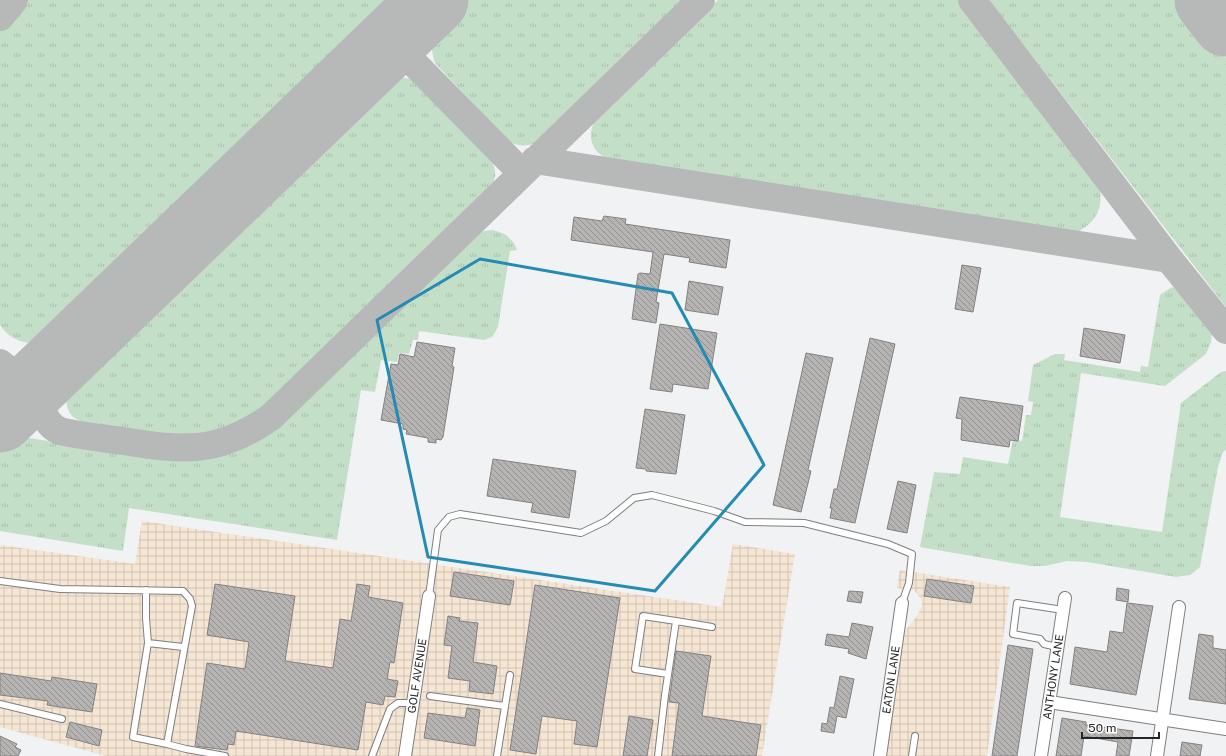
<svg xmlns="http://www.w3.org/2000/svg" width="1226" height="756" viewBox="0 0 1226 756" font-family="'Public Sans',sans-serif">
	<defs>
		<pattern id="industrial-grid" width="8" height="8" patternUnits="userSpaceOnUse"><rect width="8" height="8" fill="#f5e5d3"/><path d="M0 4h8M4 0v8" fill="none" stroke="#d2c4b5"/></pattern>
		<pattern id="grass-tufts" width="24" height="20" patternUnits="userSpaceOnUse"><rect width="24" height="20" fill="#c4dfc8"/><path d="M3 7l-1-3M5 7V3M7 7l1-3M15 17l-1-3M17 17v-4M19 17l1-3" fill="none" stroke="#a8bfac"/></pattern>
		<pattern id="building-back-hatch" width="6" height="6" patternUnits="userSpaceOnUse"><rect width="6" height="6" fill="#b5b4b3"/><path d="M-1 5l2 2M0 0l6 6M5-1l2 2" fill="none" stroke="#939291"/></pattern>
	</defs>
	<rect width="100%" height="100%" fill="#f1f2f3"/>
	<path fill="url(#industrial-grid)" d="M142,521L722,607L733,544L795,554L762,756H106L0,727V545L135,564Z
		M900,570L1010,587L987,756H886L905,631L918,615L922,605L921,599L914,590L897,588Z"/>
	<path fill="url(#grass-tufts)" d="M28,0H399L50,337C46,338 42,341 38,342C22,345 9,338 0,325V30Z
		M466,0H684L538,142C527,147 517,147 507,140L435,63C424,31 445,20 466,0Z
		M718,0H959L1094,175C1110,202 1096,229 1067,235L614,162C594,155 585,140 595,120Z
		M989,0H1181L1226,58V307Z
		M398,77L412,79L420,84L488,154C496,167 499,178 488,190L270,401C250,418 229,430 203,435C181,439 88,432 72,416C65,408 66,397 66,387L383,81Z
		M492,230C504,232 513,238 517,250L510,251L498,327L492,337L484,340L419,331L418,340H413L409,354L399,353L397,362L381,360L375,392L361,390L337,540L129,508L123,551L0,531V434L8,443L16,436L163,459L195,460L215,457L248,445L278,427L475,235L484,231Z
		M1172,287L1183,291L1207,322L1212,333L1211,342L1206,354L1165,386L1081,373L1060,517L1162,532L1181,403L1221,372L1226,371V450L1223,452L1218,467L1200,567L1190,575L1176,577L1087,562L1067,561L1045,566H1030L920,547L934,472L960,474L963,457L1008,464L1013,440L1022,441L1026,415H1031L1033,402L1028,401L1033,365L1055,354H1065L1064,360L1140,372L1141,366L1148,367L1160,295Z"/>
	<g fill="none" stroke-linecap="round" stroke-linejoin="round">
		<path stroke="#b7b8b8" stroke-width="28" d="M972,0L1169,259L1226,330
			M0,17L14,0
			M392,41L522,173
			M535,160L1169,259
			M0,363C17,378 32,380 52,368
			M52,368C38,385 36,421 60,431C81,436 102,438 123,441C185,451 218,454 271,417L701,0"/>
		<path stroke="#b7b8b8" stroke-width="69" d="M1209,0L1226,22
			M0,418L434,0"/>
	</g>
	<path fill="url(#building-back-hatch)" stroke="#838181" d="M604,216L626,219L625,224L730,240L726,268L689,262L690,258L664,254L656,302L659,303L656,323L632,319L638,274L640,273L650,274L653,252L571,240L574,217L602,221Z
		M962,265L981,268L973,312L955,309Z
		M689,281L723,287L718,315L685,310Z
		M660,324L717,333L708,389L673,384L672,392L650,389Z
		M1084,328L1125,335L1120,363L1080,356Z
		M870,338L895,344L855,523L830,518L832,508H830L834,489H837Z
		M417,342L455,348L452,366L454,367L443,437L441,440L436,439V443L428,442V438L406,434L407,430L403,429V424L381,420L391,364L398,365L400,354L414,357Z
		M806,353L833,358L808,470L811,471L801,512L773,505Z
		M960,397L1023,406L1018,441L1010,440L1009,447L961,440L962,419L956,418Z
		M645,409L685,415L676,474L646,471V469L636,468Z
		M493,459L576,471L569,518L531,512L533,503L487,496Z
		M898,481L916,485L907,533L887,529Z
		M454,572L514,581L510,605L450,596Z
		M927,579L974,586L971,603L924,596Z
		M215,584L295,596L285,661L333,668L340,619L351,621L357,584L370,586L368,597L403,603L394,663L390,662L387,679L398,681L395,697L385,696L383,705L366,702L358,750L236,731L234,745L228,744L227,750L195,746L207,663L245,669L249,642L207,635Z
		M535,585L620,598L597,747L574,744L577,721L542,716L536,754L510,750Z
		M1117,588L1129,590L1128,602L1116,600Z
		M849,591L863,592L861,603L847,601Z
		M1127,603L1153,606L1136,695L1070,684L1075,647L1107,652L1110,631L1123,633Z
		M448,616L460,618L459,621L478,623L473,662L497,666L493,694L469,691L470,681L448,678L452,646L444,645Z
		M852,623L873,627L866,659L848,653L849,649L825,645L827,634L849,637Z
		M1199,634L1213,636V648L1226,650V704L1189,699Z
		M1008,645L1033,649L1017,756H992Z
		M676,651L711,656L702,716L761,725L756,756H672L679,703L669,702Z
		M0,673L51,681L52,677L97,684L92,712L47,705L48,701L0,695Z
		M840,676L854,679L846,718L837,716L834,733L821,731L822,723L827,724L830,707L834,708Z
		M467,708L480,710L475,746L424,738L428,713L465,718Z
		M629,716L653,720L647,756H623Z
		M1062,718L1086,722V725L1133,731L1129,756H1116L1118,742L1084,736L1081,756H1056Z
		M70,722L102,730L99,746L66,737Z
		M0,736L17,744L15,747L21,750L18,756H0Z
		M1182,742L1202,745L1200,756H1180Z"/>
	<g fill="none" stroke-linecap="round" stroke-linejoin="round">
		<defs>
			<path id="lane" d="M0,581L60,589L183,591L190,599L192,606L167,744L133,737L148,643L146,618V590
				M429,596L438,530L449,517L460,514L581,533L606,521L634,498L652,495L714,511L745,522L804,523L888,544L912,554L909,583L902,603
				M676,621L712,627
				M148,643L183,647
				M1057,647L1044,644L1040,639L1013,634L1017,603L1063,610
				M430,696L505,706
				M0,704L62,719
				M167,744L186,749L225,756
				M372,756L390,709L398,703H413
				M497,756L510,675
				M658,756L665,695L676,621L643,616L635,669L668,674
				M912,756L915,736"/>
			<g id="street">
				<path d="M1049,702L1226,729"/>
				<path id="s1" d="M405,756L429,596"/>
				<path id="s2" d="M880,756L902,603"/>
				<path id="s3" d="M1041,756L1065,598"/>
				<path d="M1157,756L1179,607"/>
			</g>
		</defs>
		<use href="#lane" stroke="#7d7e7f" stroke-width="8"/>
		<use href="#street" stroke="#7d7e7f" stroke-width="14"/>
		<use href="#lane" stroke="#fff" stroke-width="6"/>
		<use href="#street" stroke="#fff" stroke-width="12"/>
	</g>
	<path fill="none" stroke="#248bb3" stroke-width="3" stroke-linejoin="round" d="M480,259L672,293L764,465L655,591L428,557L377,320Z"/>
	<g text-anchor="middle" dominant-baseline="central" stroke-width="3" stroke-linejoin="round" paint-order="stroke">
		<g font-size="11" fill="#252526" stroke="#fff">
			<text stroke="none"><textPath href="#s1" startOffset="81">GOLF AVENUE</textPath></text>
			<text stroke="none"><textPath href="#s3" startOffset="80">ANTHONY LANE</textPath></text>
			<text stroke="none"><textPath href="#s2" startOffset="77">EATON LANE</textPath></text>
		</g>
	</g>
	<path d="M1082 732v6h77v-6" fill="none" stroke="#252526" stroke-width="2"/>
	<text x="1088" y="732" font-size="12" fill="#252526" stroke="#ffffff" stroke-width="3" paint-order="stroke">50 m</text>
</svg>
